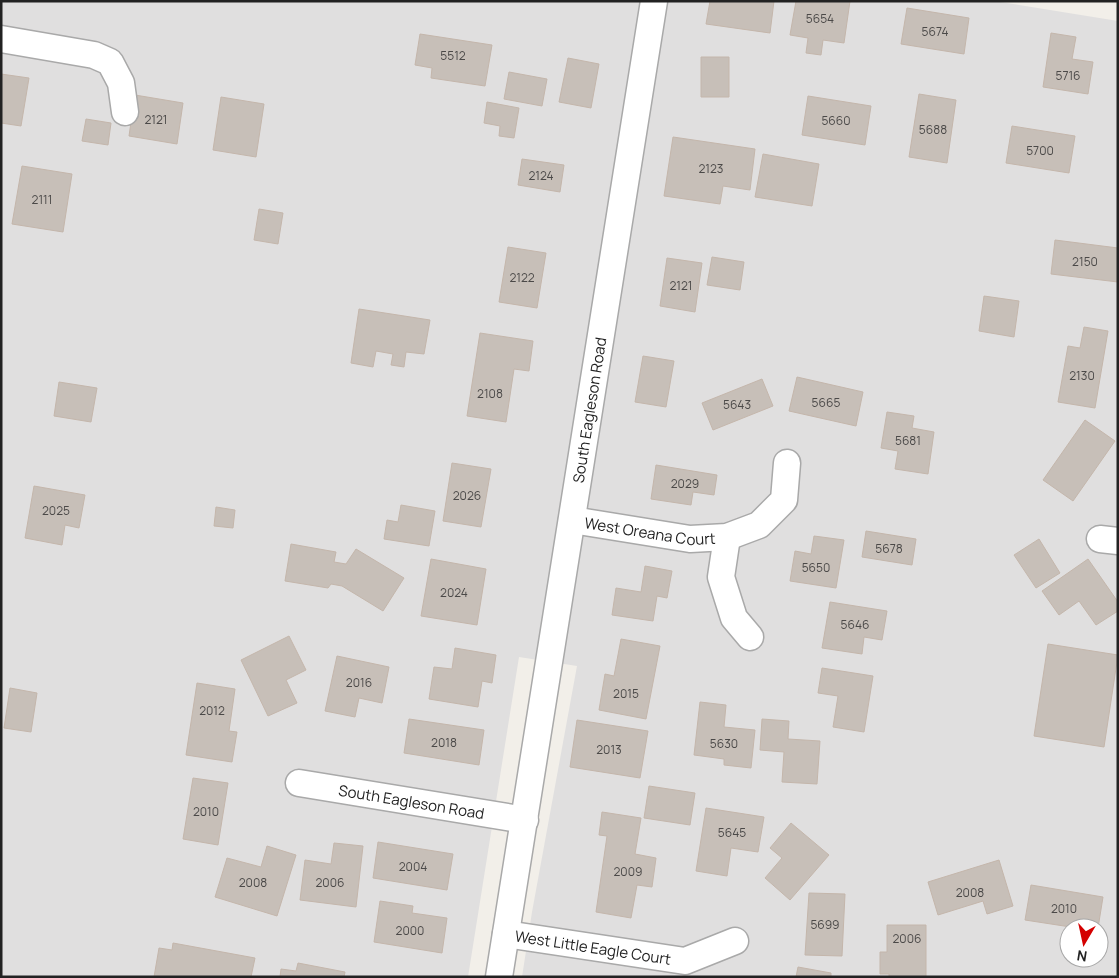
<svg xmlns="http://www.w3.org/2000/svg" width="1119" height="978" viewBox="0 0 1119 978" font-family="Manrope,sans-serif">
	<rect width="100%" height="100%" fill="#f2efe9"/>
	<path fill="#e0dfdf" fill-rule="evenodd" d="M1,1H994L1118,21V977H522L532,912L577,666L519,657L468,977H1ZM1069,928H1099V958H1069Z"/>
	<path fill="#c7bfb8" stroke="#c4b6ab" d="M710,1H774L770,33L706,24Z
		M796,1H850L844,43L823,40L821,55L806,53L808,38L790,35Z
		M907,8L969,18L964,54L901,44Z
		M1051,33L1076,37L1072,59L1093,62L1088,94L1043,87Z
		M420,34L492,45L485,86L431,78L432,68L415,65Z
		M701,57H729V97H701Z
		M568,58L599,64L591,108L559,102Z
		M509,72L547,79L542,106L504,99Z
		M1,74L29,78L21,126L1,123Z
		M919,94L956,100L947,163L909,157Z
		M135,95L183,103L177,144L129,136Z
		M808,96L871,106L865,145L802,135Z
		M221,97L264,104L256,157L213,150Z
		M487,102L519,108L514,138L499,136L500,126L484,123Z
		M86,119L111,123L108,145L82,141Z
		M1012,126L1075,136L1069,173L1006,163Z
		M673,137L755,149L750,190L723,186L720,204L664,196Z
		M763,154L819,164L812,206L755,197Z
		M522,159L564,165L560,192L518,185Z
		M22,166L72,174L63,232L12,224Z
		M259,209L283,213L278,244L254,240Z
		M1055,240L1118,248V282L1051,274Z
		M508,247L546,253L537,308L499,302Z
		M712,257L744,262L740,290L707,285Z
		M667,258L702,263L695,312L660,306Z
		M984,296L1019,301L1014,337L979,331Z
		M359,309L430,320L424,354L406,352L404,367L391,365L393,354L376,351L373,367L351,363Z
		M1084,327L1108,331L1095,408L1058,402L1068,346L1080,348Z
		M480,333L533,341L529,371L514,369L506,422L467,416Z
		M643,356L674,361L666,407L635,402Z
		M797,377L863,392L856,426L789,411Z
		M762,379L773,406L713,430L702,403Z
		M59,382L97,388L91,422L54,416Z
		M887,412L914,416L912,428L934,432L928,474L895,469L898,451L881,448Z
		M1085,420L1115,441L1073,501L1043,480Z
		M452,463L491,469L481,527L443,521Z
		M656,465L717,475L714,495L693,492L691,505L651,499Z
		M34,486L85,495L79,528L65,525L62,545L25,538Z
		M401,505L435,511L429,546L384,539L387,520L398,522Z
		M216,507L235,510L233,528L214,526Z
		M866,531L916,539L912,565L862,557Z
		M814,536L844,540L836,588L790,581L795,551L811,554Z
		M1039,539L1060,573L1036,588L1014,555Z
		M291,544L336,552L334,562L346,564L356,549L404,578L383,611L342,586L331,584L328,588L285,581Z
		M431,559L486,569L477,625L421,616Z
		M1088,559L1118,602V611L1096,625L1079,601L1059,615L1042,591Z
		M645,566L672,571L667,598L657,596L653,621L612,615L616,588L641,592Z
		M830,602L887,611L882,640L864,637L862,654L822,648Z
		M289,636L306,670L286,680L297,703L268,716L241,660Z
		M621,639L660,646L646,719L599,710L605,674L614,676Z
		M1048,644L1118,655L1104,747L1034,736Z
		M455,648L496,655L492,683L482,681L478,707L429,699L434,667L452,669Z
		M337,656L389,667L382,703L359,698L355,717L325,711Z
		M822,668L873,676L864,732L833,727L838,696L818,693Z
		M197,683L235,689L229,731L237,732L232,762L186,755Z
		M10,688L37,693L31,732L4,728Z
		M700,702L726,705L724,727L755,730L751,768L724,765V759L694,755Z
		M409,719L484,730L479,765L404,753Z
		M762,719L789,721L788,739L820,741L817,784L782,782L784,752L760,750Z
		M577,720L648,731L640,778L570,767Z
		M193,778L228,783L218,845L183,839Z
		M649,786L695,793L690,825L644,818Z
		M706,808L764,817L758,852L731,848L727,876L696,871Z
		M602,812L641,818L635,854L656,858L652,887L637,885L631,918L596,912L607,836L599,835Z
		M791,823L829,855L790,900L765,878L782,858L770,848Z
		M378,842L453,854L447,890L373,878Z
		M334,843L363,846L356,907L300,900L305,860L331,864Z
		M267,846L296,855L277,916L215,897L227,858L261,867Z
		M999,860L1013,906L987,914L983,901L938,915L928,882Z
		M1031,885L1103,897L1098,928H1077L1025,920Z
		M809,893L845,894L842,956L805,955Z
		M380,901L413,906L412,913L447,918L442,953L374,942Z
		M887,925H926V977H889V974H880V952H887Z
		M173,943L255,958L251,977H154L159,948L172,950Z
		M298,963L345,972L344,977H280L281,969L296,971Z
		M798,967L831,973V977H796Z"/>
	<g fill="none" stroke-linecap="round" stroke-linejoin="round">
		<defs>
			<g id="minor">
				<path d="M1,39L94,55L110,62L121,83L125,112"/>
				<path id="s1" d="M572,520L690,539L727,537L759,525L784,500L787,463"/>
				<path d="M727,537L721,577L734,618L750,637"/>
				<path d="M1100,539L1118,541"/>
				<path id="s2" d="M299,783L525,820"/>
				<path id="s3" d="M506,934L685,961L735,941"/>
				<path id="s4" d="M499,977L654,1"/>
			</g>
		</defs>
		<use href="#minor" stroke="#a9a9a9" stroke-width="29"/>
		<use href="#minor" stroke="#fff" stroke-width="26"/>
	</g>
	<g text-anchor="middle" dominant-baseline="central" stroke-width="4" stroke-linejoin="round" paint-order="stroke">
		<g font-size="12" fill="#4b4948">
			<text x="820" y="18">5654</text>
			<text x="935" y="31">5674</text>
			<text x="453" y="55">5512</text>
			<text x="1068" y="75">5716</text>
			<text x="156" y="119">2121</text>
			<text x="836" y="120">5660</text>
			<text x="933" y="129">5688</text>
			<text x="1040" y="150">5700</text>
			<text x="711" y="168">2123</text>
			<text x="541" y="175">2124</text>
			<text x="42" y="199">2111</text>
			<text x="1085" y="261">2150</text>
			<text x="522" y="277">2122</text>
			<text x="681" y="285">2121</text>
			<text x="1082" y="375">2130</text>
			<text x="490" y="393">2108</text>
			<text x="826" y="402">5665</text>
			<text x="737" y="404">5643</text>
			<text x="908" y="440">5681</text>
			<text x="685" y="483">2029</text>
			<text x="467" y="495">2026</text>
			<text x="56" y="510">2025</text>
			<text x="889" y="548">5678</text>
			<text x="816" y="567">5650</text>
			<text x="454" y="592">2024</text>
			<text x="855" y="624">5646</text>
			<text x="359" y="682">2016</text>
			<text x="626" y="693">2015</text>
			<text x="212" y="710">2012</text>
			<text x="444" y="742">2018</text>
			<text x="724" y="743">5630</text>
			<text x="609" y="749">2013</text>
			<text x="206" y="811">2010</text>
			<text x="732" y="832">5645</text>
			<text x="413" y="866">2004</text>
			<text x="628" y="871">2009</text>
			<text x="253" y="882">2008</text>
			<text x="330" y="882">2006</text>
			<text x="970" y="892">2008</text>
			<text x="1064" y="908">2010</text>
			<text x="825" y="924">5699</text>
			<text x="410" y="930">2000</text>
			<text x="907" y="938">2006</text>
		</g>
		<g font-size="15" fill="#222" stroke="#fff">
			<text stroke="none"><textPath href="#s4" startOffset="574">South Eagleson Road</textPath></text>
			<text stroke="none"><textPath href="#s1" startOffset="79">West Oreana Court</textPath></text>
			<text stroke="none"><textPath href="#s2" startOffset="114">South Eagleson Road</textPath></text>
			<text stroke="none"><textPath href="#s3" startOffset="88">West Little Eagle Court</textPath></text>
		</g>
	</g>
	<rect width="1119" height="978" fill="none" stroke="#222222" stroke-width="5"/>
	<g transform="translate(1084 943) rotate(189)"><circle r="24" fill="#ffffff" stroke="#a7a7a7"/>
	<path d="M0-4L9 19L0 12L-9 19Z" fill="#d40000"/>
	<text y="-8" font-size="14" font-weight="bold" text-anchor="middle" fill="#222222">N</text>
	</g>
</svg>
